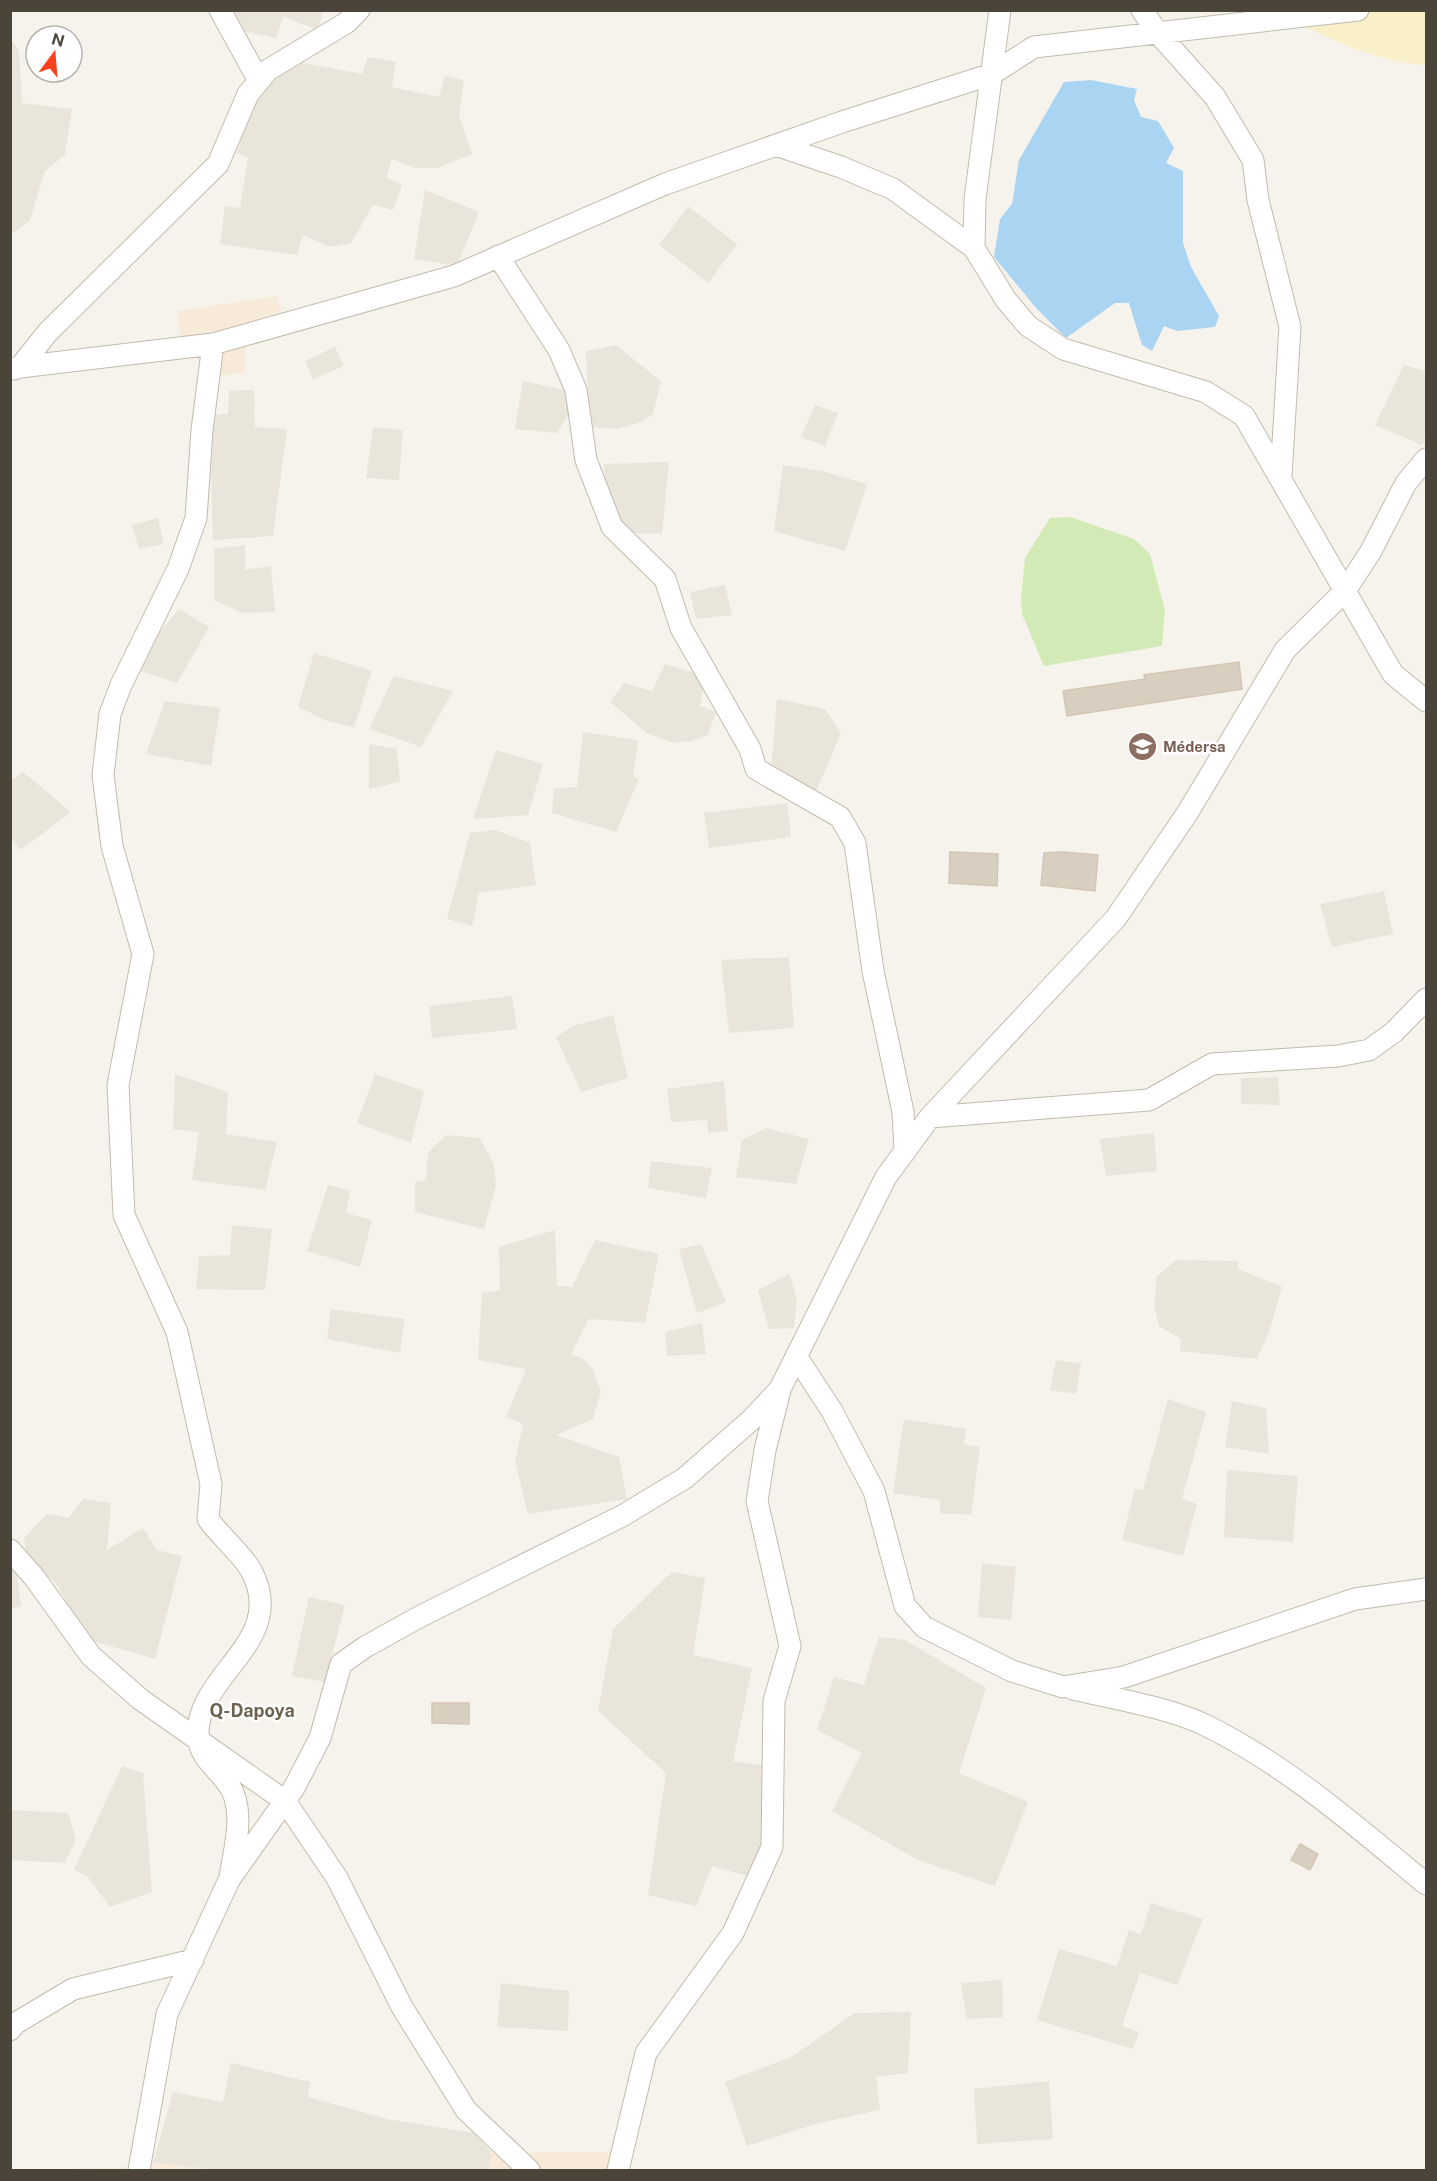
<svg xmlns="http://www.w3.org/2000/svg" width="1437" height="2181" viewBox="0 0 1437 2181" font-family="'Public Sans',sans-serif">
	<rect width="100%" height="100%" fill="#f6f3ec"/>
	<path fill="#eae5da" d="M220,11H323L318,30L283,17L276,38L230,29Z
		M10,38L19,51L22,103L72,109L65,155L45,171L30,220L11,235Z
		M368,57L396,62L392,87L439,97L445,76L464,80L459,115L472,154L437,168H415L392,159L386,177L402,185L393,210L373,205L351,243L329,247L303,235L297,255L220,244L225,206L240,208L248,158L237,153L252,104L273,80L298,62L362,74Z
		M425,190L479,212L457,266L414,259Z
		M688,206L737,244L708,283L659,245Z
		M616,345L661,381L653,414L640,422L618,429L589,427L586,351Z
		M335,347L344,366L313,379L305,361Z
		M1404,365L1426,371V434L1422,445L1375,425Z
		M523,381L572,392L573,407L557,433L515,429Z
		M254,390L255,427L287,429L273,536L213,540L209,415L228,414L229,391Z
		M815,405L838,413L825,446L801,437Z
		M373,427L403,430L399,480L366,478Z
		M669,462L662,534L624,533L605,494L604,464Z
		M783,465L822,471L867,484L845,551L774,531Z
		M158,518L164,544L139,549L132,525Z
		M245,545V570L271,566L275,612L243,613L214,600V549Z
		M725,585L732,615L696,619L690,592Z
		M179,609L209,627L177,683L137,670L144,650Z
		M314,653L372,671L354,727L330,722L298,707Z
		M665,664L705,676L700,706L716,712L708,735L692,741L673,743L647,733L610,702L624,683L652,691Z
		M394,676L453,691L421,747L369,729Z
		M777,699L825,709L841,733L815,794L771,769Z
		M165,701L220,708L211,766L146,754Z
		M583,732L638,740L633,777L639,779L616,832L552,813L554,788L577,787Z
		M369,744L397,749L400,782L369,789Z
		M496,750L543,764L528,815L473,819Z
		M23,772L71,812L21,850L11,838L10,781Z
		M787,803L791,837L709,848L704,813Z
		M495,830L530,843L536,885L479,893L472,926L447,919L470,833Z
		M1384,891L1393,934L1332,947L1320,904Z
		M789,957L794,1028L729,1033L721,960Z
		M512,996L517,1029L432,1038L429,1006Z
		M613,1015L628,1078L581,1092L556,1037L573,1026Z
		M175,1074L228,1092L226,1134L277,1142L265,1190L192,1180L199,1132L173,1129Z
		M375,1074L424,1091L411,1143L357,1123Z
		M1278,1077L1280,1105L1241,1104V1078Z
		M724,1081L728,1131L708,1133L707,1120L671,1122L667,1089Z
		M766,1128L809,1139L796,1184L736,1177L742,1140Z
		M1154,1133L1157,1171L1106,1176L1100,1139Z
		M446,1135L480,1138L494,1165L496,1185L484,1229L415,1212V1182L426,1180L428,1152Z
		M651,1161L712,1168L706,1198L648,1188Z
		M328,1185L350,1190L346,1213L372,1220L360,1267L307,1251Z
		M232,1225L272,1229L265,1290L196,1289L199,1256L230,1255Z
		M555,1230L557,1286L572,1287L595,1240L659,1254L645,1323L589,1319L571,1354L584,1359L593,1370L601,1392L593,1419L556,1435L619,1457L627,1499L528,1514L515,1461L523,1424L506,1417L526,1369L478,1360L482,1293L500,1290L499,1247Z
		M701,1244L726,1302L697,1313L679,1249Z
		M1176,1260L1238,1261V1269L1282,1287L1270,1329L1257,1359L1180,1351L1181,1339L1159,1326L1154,1305L1157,1276Z
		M789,1274L797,1300L794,1328L769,1329L758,1290Z
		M331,1309L405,1319L400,1353L327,1339Z
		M702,1323L706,1354L667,1356L665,1332Z
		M1056,1360L1081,1364L1076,1394L1050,1390Z
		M1168,1399L1206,1412L1182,1499L1197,1504L1183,1556L1122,1540L1135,1489L1143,1490Z
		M1232,1401L1266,1408L1269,1454L1225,1447Z
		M904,1419L966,1429L964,1444L980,1447L971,1515L940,1513V1500L893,1493Z
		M1227,1470L1298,1476L1293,1542L1224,1537Z
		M83,1499L111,1503L107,1550L143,1528L157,1550L182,1556L155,1659L89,1640L55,1582L27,1559L24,1538L47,1514L69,1518Z
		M11,1561L15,1562L21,1606L11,1609Z
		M982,1563L1016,1567L1011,1620L978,1617Z
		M672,1572L705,1578L693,1655L752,1668L733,1761L773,1767L758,1879L712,1866L696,1906L648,1895L666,1773L598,1711L613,1629Z
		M309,1597L345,1605L325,1682L292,1676Z
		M879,1637L905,1640L986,1688L959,1773L1028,1802L995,1886L918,1860L832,1811L862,1753L817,1730L834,1677L864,1685Z
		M122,1766L143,1773L152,1892L110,1907L87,1876L74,1870Z
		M11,1810L68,1813L76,1839L65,1863L11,1860Z
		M1151,1903L1203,1919L1177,1985L1140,1973L1122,2026L1139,2032L1133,2049L1037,2020L1059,1949L1117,1966L1129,1930L1141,1934Z
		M1002,1980L1003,2017L967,2019L961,1983Z
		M501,1983L569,1991L568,2031L497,2027Z
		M911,2012L908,2073L876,2077L880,2110L819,2123L747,2146L725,2082L791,2057L855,2013Z
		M231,2063L310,2082L308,2097L387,2119L474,2133L492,2153L488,2170H219L153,2163L173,2092L223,2102Z
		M1049,2081L1053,2139L977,2144L974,2089Z"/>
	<path fill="#f7ead8" d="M277,296L285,325L246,336L245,373L209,377L213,345L181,348L177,311Z
		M625,2152L624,2170H488L492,2153Z
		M153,2163L214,2170H11L147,2167Z"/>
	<path fill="#d2eab5" d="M1070,517L1134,539L1150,554L1165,610L1162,646L1044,666L1022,614L1021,598L1025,558L1050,518Z"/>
	<path fill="#f9efc9" d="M1276,11H1426V65C1373,62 1322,36 1276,11Z"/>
	<path fill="#a9d4f2" d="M1091,80L1137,89L1134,100L1141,117L1158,121L1174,148L1166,163L1183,171V243L1191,267L1219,316L1215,327L1177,331L1164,326L1152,351L1142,345L1129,303H1115L1066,338L1037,309L994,257L1000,219L1012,204L1019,160L1064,82Z"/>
	<path fill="#d8cfc1" stroke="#d3c7b4" stroke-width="1.5" d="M1239,662L1242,689L1067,716L1063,691L1145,679L1144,675Z
		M950,852L998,854L997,886L949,883Z
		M1062,852L1098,855L1095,891L1041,885L1044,853Z
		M432,1703H469V1724L432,1723Z
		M1300,1844L1318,1854L1310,1870L1291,1860Z"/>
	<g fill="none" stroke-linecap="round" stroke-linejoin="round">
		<defs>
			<path id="minor" d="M220,10L259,81
				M1142,10L1157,32L1215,97L1253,160L1258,200L1290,327L1281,476
				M776,145L841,167L893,189L974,248L1006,300L1028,326L1063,349L1206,392L1244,416L1393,674L1426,701
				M974,248L975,199L1000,10
				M498,256L559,350L576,390L586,460L612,527L665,579L681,628L750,749L756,769L840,817L855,843L873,971L903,1112L905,1152
				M213,344L202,430L196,518L178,569L121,685L110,714L103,775L112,846L143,954L118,1085L124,1215L177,1332L211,1484L208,1519C220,1536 244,1556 252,1572C288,1643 195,1674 198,1737C200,1762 227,1774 234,1795C243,1821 234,1851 230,1877
				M20,367L213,344L454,276L665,184L842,122L992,74L1034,47L1358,10
				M14,369L20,367L48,332L218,164L248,94L268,70L346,23L359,10
				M930,1117L1149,1100L1212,1064L1338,1056L1369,1050L1394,1032L1426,999
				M796,1356L832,1411L874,1491L905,1606L924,1627L1012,1671L1063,1687L1124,1677L1355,1599L1426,1589
				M10,1550L34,1577L91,1656L140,1699L285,1801L337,1878L402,2007L466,2110L529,2170
				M1073,1689C1112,1698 1170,1708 1205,1725C1287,1765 1357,1827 1426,1884
				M10,2030L16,2023L73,1989L193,1960
				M139,2170L167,2014L229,1880L294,1788L320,1738L341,1664L365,1647L421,1616L622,1516L685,1478L751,1420L780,1389L886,1177L930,1117L1116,918L1188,812L1285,650L1345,591L1371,551L1406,483L1426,459
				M618,2170L646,2053L733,1933L772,1847L774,1701L790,1646L757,1501L765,1450L780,1390"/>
		</defs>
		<use href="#minor" stroke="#c2bbae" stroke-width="23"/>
		<use href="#minor" stroke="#fff" stroke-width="21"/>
	</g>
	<defs>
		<symbol id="school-disc" viewBox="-11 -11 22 22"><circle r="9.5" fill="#8d6e63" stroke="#fff"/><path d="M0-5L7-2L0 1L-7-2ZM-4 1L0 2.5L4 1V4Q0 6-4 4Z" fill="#fff"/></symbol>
	</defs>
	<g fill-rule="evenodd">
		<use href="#school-disc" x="1126" y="730" width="33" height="33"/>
	</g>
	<g text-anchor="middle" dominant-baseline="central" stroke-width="5" stroke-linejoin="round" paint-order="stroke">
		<g font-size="15" font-weight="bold" fill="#785e54" stroke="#fff" text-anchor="start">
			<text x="1163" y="746">Médersa</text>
		</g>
		<g font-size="18" font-weight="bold" fill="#6e6250" stroke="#fff">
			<text x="252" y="1710">Q-Dapoya</text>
		</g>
	</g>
	<rect width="1437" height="2181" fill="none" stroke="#4b4439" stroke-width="24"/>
	<g transform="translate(54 54) rotate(16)"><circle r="28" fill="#ffffff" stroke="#b7b4b0" stroke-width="1.5"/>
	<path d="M0-4.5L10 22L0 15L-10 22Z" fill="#fc3f1d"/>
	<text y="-9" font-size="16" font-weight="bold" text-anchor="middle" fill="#4b4439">N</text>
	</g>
</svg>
